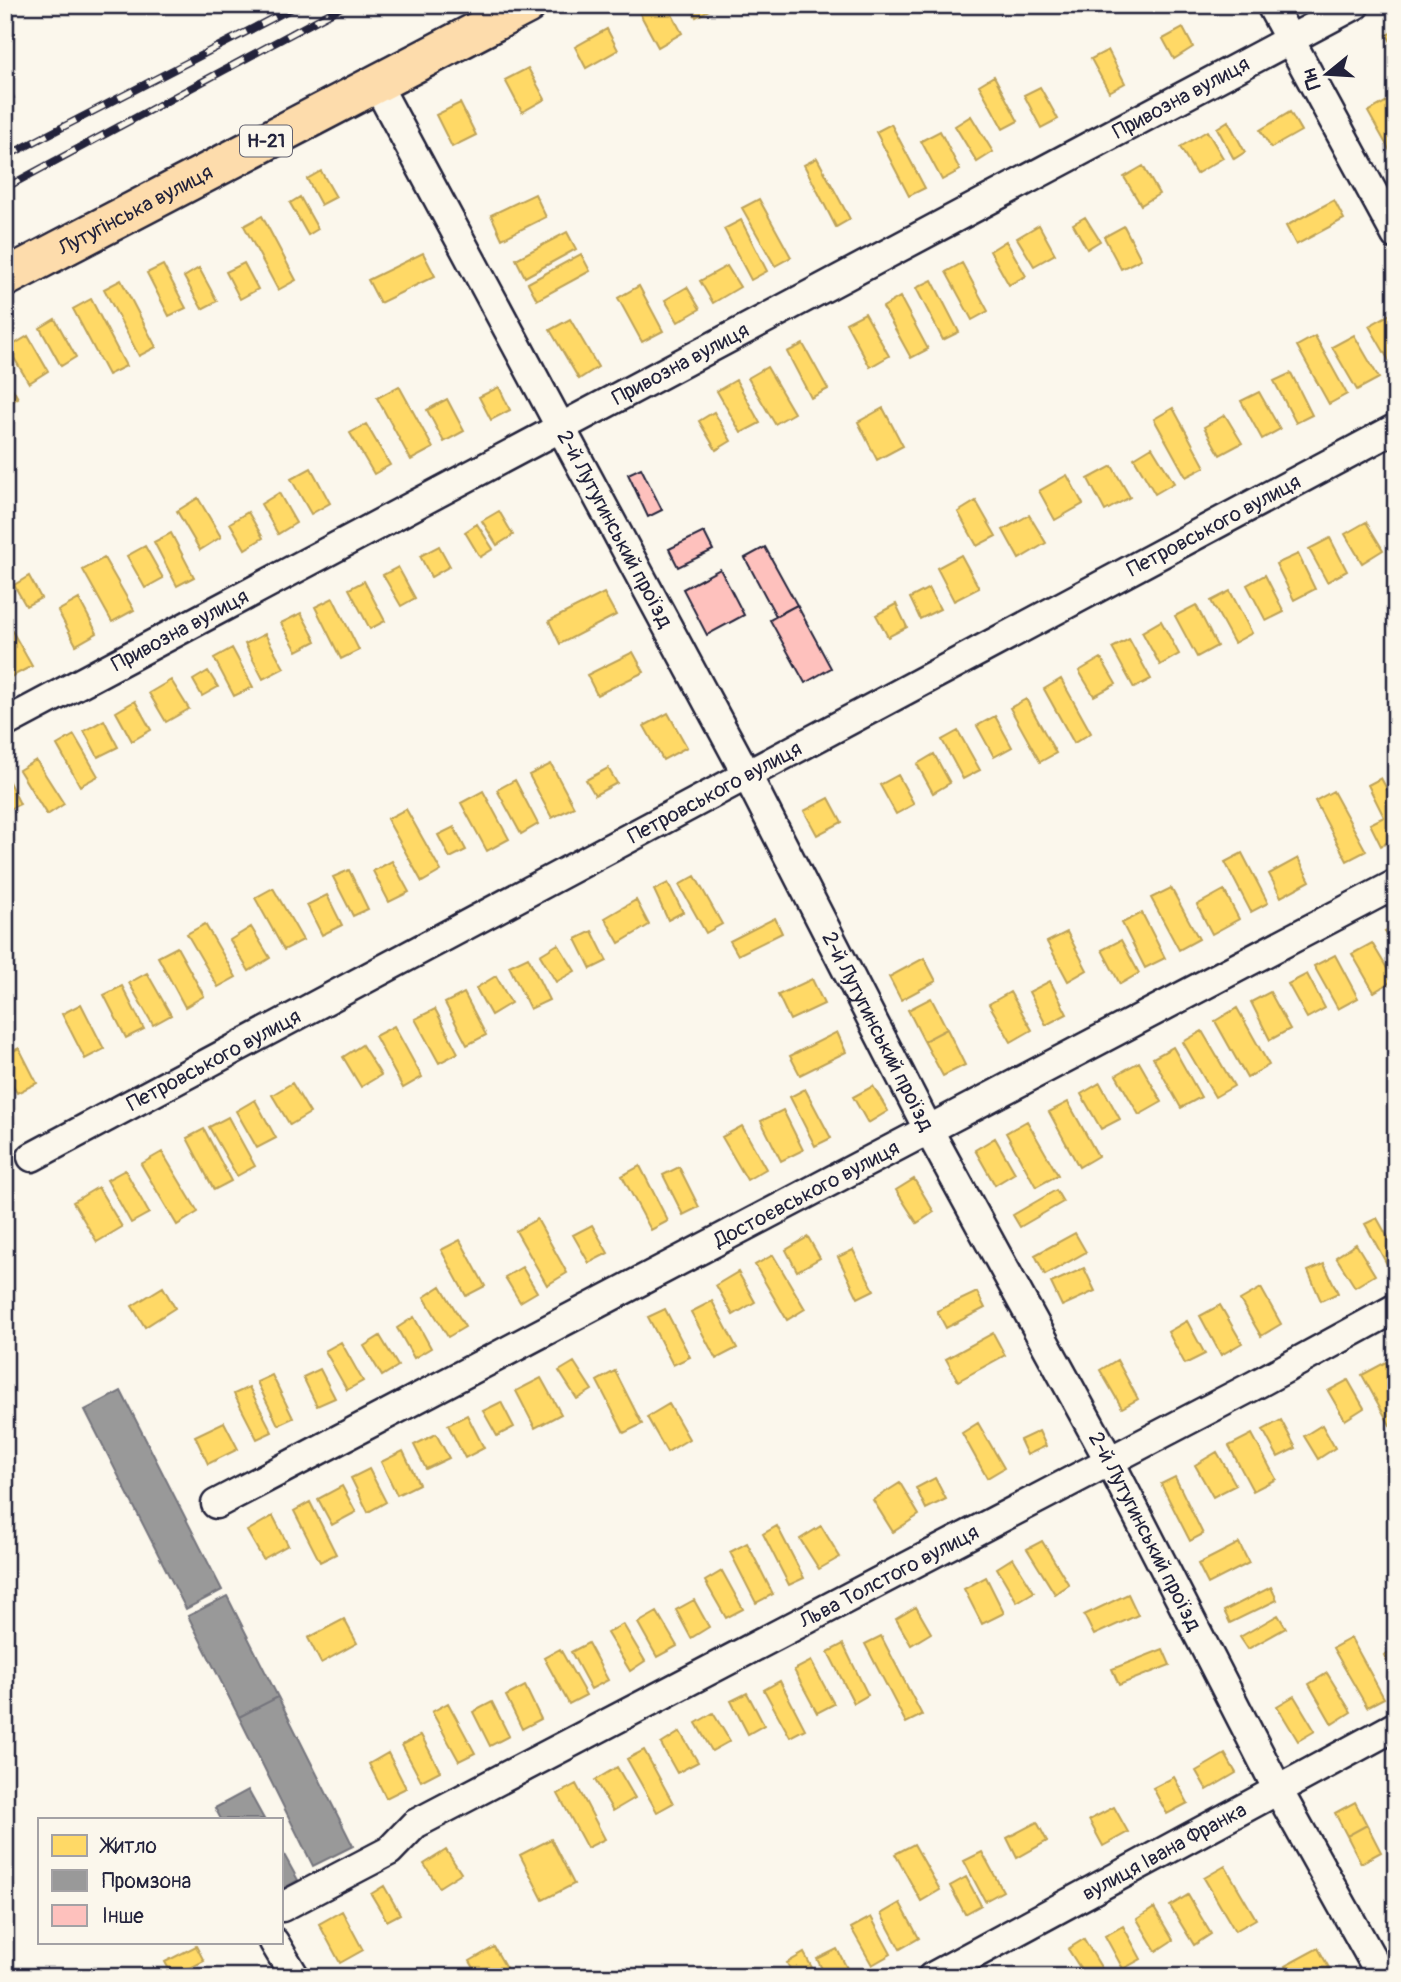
<svg xmlns="http://www.w3.org/2000/svg" width="1401" height="1982" viewBox="0 0 1401 1982" font-family="Pangolin,sans-serif">
	<rect width="100%" height="100%" fill="#fbf7ec"/>
	<filter id="ink" filterUnits="userSpaceOnUse"><feTurbulence type="fractalNoise" baseFrequency=".0143" numOctaves="2"/><feDisplacementMap in="SourceGraphic" scale="14" xChannelSelector="R" yChannelSelector="G"/><feConvolveMatrix kernelMatrix="1 2 1 2 8 2 1 2 1" color-interpolation-filters="sRGB"/></filter>
	<g filter="url(#ink)">
		<path fill="#ffd966" stroke="#bda259" stroke-width="2" d="M645,5H667L682,33L658,47L638,10Z
			M690,5H713L714,7L696,17Z
			M1183,28L1193,47L1174,59L1163,39Z
			M607,29L618,50L586,68L575,47Z
			M1396,30V50L1387,35Z
			M1108,50L1125,83L1109,92L1091,59Z
			M528,68L545,99L522,112L505,80Z
			M994,76L1018,121L1003,129L979,85Z
			M1040,87L1058,119L1041,128L1024,95Z
			M1396,96V160H1395L1368,112Z
			M460,103L476,135L452,147L436,115Z
			M1290,112L1301,131L1271,148L1260,130Z
			M971,116L993,152L977,162L955,126Z
			M1228,121L1245,152L1234,159L1217,128Z
			M891,124L925,188L909,196L876,132Z
			M940,131L960,170L942,180L921,141Z
			M1207,131L1223,158L1196,174L1180,147Z
			M817,158L850,219L836,227L804,165Z
			M1143,166L1159,194L1141,205L1124,177Z
			M321,171L336,197L321,205L307,179Z
			M535,194L546,217L502,239L491,215Z
			M300,197L318,229L308,235L290,203Z
			M759,199L791,257L775,266L742,208Z
			M1334,200L1344,219L1296,245L1286,226Z
			M262,216L296,280L278,290L244,226Z
			M1085,217L1100,241L1087,249L1073,224Z
			M741,220L767,271L751,280L724,229Z
			M1039,225L1055,254L1034,266L1017,238Z
			M1124,226L1141,259L1121,269L1104,237Z
			M567,232L576,249L525,277L516,259Z
			M1006,241L1026,276L1009,285L990,251Z
			M423,253L435,276L380,303L368,280Z
			M581,254L590,271L537,300L528,283Z
			M244,263L258,289L240,299L226,272Z
			M962,263L988,311L972,320L946,272Z
			M163,265L186,308L169,316L147,273Z
			M727,266L740,287L713,303L700,281Z
			M199,268L217,301L202,309L184,277Z
			M121,280L156,347L139,356L104,289Z
			M932,280L959,332L943,340L916,288Z
			M639,286L663,331L642,342L618,298Z
			M687,287L700,309L678,322L665,300Z
			M900,297L928,349L911,358L883,307Z
			M91,299L126,366L108,375L73,309Z
			M1394,312L1396,315L1395,371L1369,326Z
			M865,313L889,356L870,367L846,323Z
			M55,319L76,357L61,366L40,328Z
			M570,319L598,367L579,379L550,330Z
			M1354,335L1379,378L1357,390L1332,347Z
			M28,336L48,371L29,383L8,348Z
			M1315,336L1347,394L1329,404L1297,346Z
			M803,344L828,389L811,398L787,352Z
			M767,367L794,413L775,424L748,378Z
			M1291,373L1312,415L1296,423L1274,381Z
			M5,376L18,398L5,406Z
			M736,380L760,423L741,433L717,391Z
			M399,386L433,448L411,460L377,398Z
			M499,387L510,410L491,420L479,397Z
			M1259,392L1280,429L1262,439L1241,401Z
			M447,399L464,431L444,442L427,410Z
			M883,408L903,446L877,460L858,422Z
			M1173,408L1205,467L1186,477L1154,419Z
			M714,412L731,441L716,450L699,421Z
			M1225,415L1242,443L1220,455L1204,427Z
			M366,424L390,465L374,474L350,433Z
			M1152,447L1174,483L1155,494L1134,458Z
			M1112,466L1130,497L1105,511L1088,479Z
			M311,468L330,503L311,514L291,479Z
			M1067,475L1083,504L1055,520L1039,491Z
			M279,493L296,523L278,534L261,504Z
			M198,498L221,537L200,550L177,511Z
			M976,501L996,536L977,546L958,512Z
			M499,511L513,535L497,545L482,521Z
			M248,512L263,538L245,549L230,523Z
			M1029,515L1046,543L1019,559L1003,530Z
			M1366,522L1383,550L1362,563L1345,534Z
			M477,524L493,549L480,557L465,532Z
			M171,533L194,577L177,586L154,542Z
			M1330,538L1347,571L1327,582L1309,549Z
			M145,546L163,578L145,588L127,556Z
			M439,546L450,566L431,577L420,556Z
			M1298,554L1315,589L1294,600L1276,564Z
			M961,555L979,588L954,601L937,568Z
			M104,558L134,610L112,622L83,570Z
			M398,567L415,598L401,606L383,575Z
			M1265,575L1284,612L1266,621L1247,585Z
			M29,576L41,598L26,606L14,585Z
			M364,581L385,621L370,629L349,589Z
			M929,588L940,609L920,619L910,598Z
			M1230,591L1252,633L1234,643L1211,601Z
			M604,593L616,615L560,644L549,621Z
			M333,598L359,650L341,659L315,607Z
			M79,599L97,633L76,645L58,611Z
			M896,604L907,627L888,637L876,615Z
			M1196,605L1217,646L1197,657L1175,616Z
			M301,613L316,641L297,651L281,623Z
			M1161,621L1179,654L1160,665L1142,632Z
			M7,622L32,666L9,678L5,671Z
			M265,634L284,668L263,679L245,644Z
			M1129,639L1151,679L1134,688L1112,648Z
			M232,648L253,687L234,696L214,658Z
			M633,652L644,672L597,695L587,675Z
			M1101,658L1116,684L1094,696L1079,671Z
			M208,671L218,687L202,696L193,680Z
			M1061,679L1091,733L1074,743L1044,689Z
			M171,680L189,709L166,722L149,693Z
			M1026,699L1056,753L1040,762L1010,708Z
			M135,701L151,730L132,741L116,712Z
			M668,713L687,747L663,760L644,726Z
			M995,716L1012,747L994,757L977,726Z
			M104,720L118,747L98,757L84,731Z
			M958,731L980,770L963,779L942,740Z
			M74,735L98,776L80,786L57,745Z
			M934,754L950,783L933,793L917,764Z
			M36,760L64,804L47,815L19,770Z
			M551,764L574,807L552,818L529,775Z
			M608,768L617,783L595,795L586,780Z
			M898,775L914,804L896,814L880,785Z
			M7,778L20,804L5,811V779Z
			M1381,778L1396,806V838L1381,846L1370,824L1384,817L1368,785Z
			M515,780L538,824L521,834L497,790Z
			M483,791L509,839L487,851L461,803Z
			M1333,791L1366,851L1347,861L1315,801Z
			M829,798L842,822L817,835L804,811Z
			M406,809L441,871L422,882L387,819Z
			M454,827L466,850L450,858L438,835Z
			M1242,853L1268,903L1251,912L1225,862Z
			M1298,858L1310,881L1281,897L1269,874Z
			M392,861L409,892L389,902L373,871Z
			M349,870L368,909L353,916L333,877Z
			M695,876L722,924L706,933L679,885Z
			M668,883L683,912L668,920L654,890Z
			M273,888L303,940L284,950L255,898Z
			M1171,888L1199,939L1179,950L1151,898Z
			M1224,890L1239,919L1212,934L1197,905Z
			M327,895L342,925L322,935L307,905Z
			M636,900L649,925L619,943L605,918Z
			M1142,913L1165,958L1145,968L1122,923Z
			M775,918L782,933L738,955L730,941Z
			M205,924L236,977L218,987L187,934Z
			M1396,925V952L1385,931Z
			M251,927L270,958L249,971L230,940Z
			M592,931L607,961L591,969L576,939Z
			M1067,932L1087,970L1068,981L1047,942Z
			M1121,940L1139,973L1120,984L1102,950Z
			M1372,943L1394,980L1374,992L1352,954Z
			M558,944L575,971L556,982L540,955Z
			M177,947L204,996L185,1007L158,957Z
			M1335,955L1358,998L1338,1009L1314,966Z
			M528,957L549,1000L530,1009L509,966Z
			M924,958L936,981L901,1000L889,977Z
			M147,973L171,1015L153,1025L129,983Z
			M1307,974L1325,1008L1307,1018L1288,984Z
			M496,976L511,1003L491,1015L476,988Z
			M812,979L824,1004L790,1020L778,995Z
			M1050,981L1067,1014L1046,1025L1029,992Z
			M122,986L144,1029L126,1038L104,995Z
			M1010,992L1032,1030L1011,1042L989,1004Z
			M1270,992L1290,1029L1270,1040L1251,1002Z
			M464,993L486,1035L467,1045L445,1003Z
			M931,998L947,1029L924,1041L908,1010Z
			M81,1004L104,1049L85,1059L62,1014Z
			M1237,1008L1269,1065L1247,1078L1215,1021Z
			M435,1009L458,1053L439,1063L415,1019Z
			M394,1026L422,1077L403,1088L375,1036Z
			M947,1029L965,1065L943,1076L924,1041Z
			M1202,1031L1234,1086L1215,1097L1183,1042Z
			M837,1032L846,1052L800,1075L790,1056Z
			M362,1045L381,1075L361,1087L343,1057Z
			M1173,1047L1201,1097L1181,1108L1153,1058Z
			M19,1048L37,1083L17,1093L5,1072V1055Z
			M1139,1062L1162,1102L1139,1115L1116,1075Z
			M292,1083L310,1113L290,1125L272,1095Z
			M1100,1083L1120,1119L1101,1129L1081,1094Z
			M873,1086L888,1111L868,1123L853,1097Z
			M805,1089L831,1138L815,1146L790,1097Z
			M255,1100L276,1138L257,1148L236,1111Z
			M1068,1102L1098,1156L1079,1167L1049,1112Z
			M783,1110L803,1150L781,1161L761,1121Z
			M228,1117L255,1166L237,1176L209,1127Z
			M1027,1121L1058,1175L1036,1187L1006,1133Z
			M742,1126L766,1169L747,1180L722,1137Z
			M204,1129L231,1181L214,1190L187,1138Z
			M995,1138L1015,1173L995,1185L975,1150Z
			M162,1152L198,1212L177,1225L141,1164Z
			M640,1166L668,1221L651,1230L622,1176Z
			M679,1167L699,1207L683,1215L663,1175Z
			M125,1170L149,1213L131,1223L107,1180Z
			M914,1179L934,1212L917,1223L896,1190Z
			M98,1187L122,1227L97,1242L73,1202Z
			M1056,1190L1063,1202L1020,1227L1013,1215Z
			M1396,1196V1213L1389,1199Z
			M1377,1218L1396,1252V1261L1388,1266L1365,1224Z
			M537,1219L567,1273L547,1285L516,1231Z
			M592,1225L608,1253L589,1263L573,1235Z
			M1075,1233L1086,1252L1045,1275L1035,1255Z
			M808,1237L820,1258L797,1271L786,1250Z
			M460,1240L485,1286L466,1296L441,1250Z
			M1356,1244L1375,1275L1355,1287L1336,1257Z
			M853,1250L874,1290L858,1298L838,1257Z
			M773,1255L805,1309L787,1320L755,1265Z
			M1324,1264L1338,1293L1321,1301L1308,1271Z
			M522,1267L537,1292L520,1302L505,1277Z
			M1084,1268L1095,1291L1062,1306L1051,1283Z
			M738,1272L755,1302L733,1315L716,1285Z
			M441,1286L465,1327L448,1337L424,1297Z
			M163,1287L175,1308L145,1327L132,1306Z
			M1261,1288L1281,1324L1261,1336L1240,1300Z
			M977,1292L985,1308L946,1328L937,1311Z
			M712,1301L737,1348L716,1359L691,1312Z
			M1220,1305L1242,1343L1221,1355L1200,1316Z
			M665,1309L690,1357L673,1365L648,1317Z
			M414,1317L431,1348L414,1358L397,1328Z
			M1187,1321L1205,1354L1185,1364L1168,1332Z
			M993,1333L1005,1355L958,1381L946,1359Z
			M380,1336L398,1366L382,1376L364,1346Z
			M341,1342L363,1381L347,1390L325,1351Z
			M1117,1360L1138,1399L1122,1408L1100,1370Z
			M574,1362L592,1390L577,1399L559,1371Z
			M1386,1362L1396,1379V1425L1391,1427L1362,1375Z
			M320,1369L335,1398L317,1406L303,1377Z
			M615,1371L642,1424L624,1433L597,1381Z
			M272,1375L293,1418L278,1425L257,1382Z
			M541,1378L561,1414L535,1428L516,1391Z
			M1348,1380L1364,1408L1345,1420L1328,1391Z
			M249,1387L272,1432L257,1439L234,1394Z
			M501,1402L514,1427L497,1436L483,1411Z
			M669,1404L689,1439L667,1452L647,1417Z
			M467,1415L484,1448L465,1458L448,1425Z
			M1281,1420L1296,1448L1278,1457L1263,1430Z
			M224,1422L238,1449L208,1464L195,1436Z
			M978,1423L1004,1468L987,1478L962,1433Z
			M1322,1425L1335,1448L1318,1459L1304,1436Z
			M1039,1431L1046,1446L1027,1455L1020,1440Z
			M436,1434L449,1458L426,1469L414,1445Z
			M1252,1434L1276,1479L1253,1491L1229,1446Z
			M403,1451L419,1484L397,1495L381,1462Z
			M1217,1452L1236,1485L1213,1497L1195,1465Z
			M369,1469L386,1502L368,1512L351,1478Z
			M1175,1477L1203,1534L1190,1541L1161,1484Z
			M935,1478L946,1499L926,1509L916,1488Z
			M900,1483L919,1515L893,1532L873,1500Z
			M342,1486L356,1512L332,1525L318,1499Z
			M310,1502L336,1554L320,1562L294,1511Z
			M273,1516L288,1545L263,1559L247,1531Z
			M777,1526L804,1578L789,1585L763,1534Z
			M821,1526L840,1557L819,1569L800,1539Z
			M1042,1541L1069,1585L1055,1594L1027,1549Z
			M747,1543L773,1594L756,1603L730,1552Z
			M1239,1543L1249,1563L1208,1584L1198,1564Z
			M1013,1558L1034,1592L1017,1602L997,1568Z
			M722,1571L743,1609L726,1618L705,1581Z
			M986,1577L1004,1613L982,1624L964,1589Z
			M1271,1587L1277,1600L1230,1623L1224,1611Z
			M1128,1594L1138,1615L1094,1635L1084,1615Z
			M694,1600L709,1627L691,1638L676,1610Z
			M916,1607L931,1633L911,1645L896,1619Z
			M657,1612L677,1646L657,1657L638,1623Z
			M1278,1615L1286,1628L1248,1649L1240,1637Z
			M344,1619L357,1643L321,1663L308,1638Z
			M623,1624L645,1661L630,1671L607,1633Z
			M881,1636L922,1715L906,1723L865,1644Z
			M1351,1638L1384,1698L1367,1707L1333,1648Z
			M588,1643L608,1680L591,1689L571,1652Z
			M843,1644L868,1695L854,1703L828,1652Z
			M1396,1648V1675L1384,1655Z
			M560,1649L586,1695L569,1704L544,1658Z
			M1163,1649L1170,1665L1119,1685L1112,1669Z
			M811,1661L834,1704L817,1713L794,1670Z
			M1327,1673L1351,1712L1332,1724L1309,1684Z
			M780,1681L805,1729L790,1737L764,1690Z
			M525,1686L541,1719L522,1729L506,1696Z
			M747,1693L764,1725L748,1734L731,1701Z
			M1294,1696L1315,1731L1298,1741L1277,1706Z
			M492,1702L509,1736L490,1746L473,1712Z
			M448,1703L475,1753L459,1761L432,1712Z
			M713,1713L730,1741L712,1751L696,1723Z
			M680,1732L698,1762L677,1773L661,1744Z
			M421,1735L440,1771L421,1781L402,1745Z
			M644,1750L673,1803L657,1812L627,1759Z
			M388,1753L406,1788L386,1798L369,1764Z
			M1225,1754L1236,1773L1207,1790L1196,1771Z
			M617,1767L635,1798L613,1811L595,1780Z
			M1174,1777L1188,1803L1167,1814L1153,1788Z
			M576,1784L605,1839L587,1848L558,1794Z
			M1355,1802L1367,1825L1347,1836L1335,1813Z
			M1114,1807L1128,1832L1103,1846L1089,1820Z
			M1037,1822L1047,1841L1017,1858L1007,1838Z
			M1367,1825L1381,1852L1361,1863L1347,1836Z
			M551,1839L574,1884L543,1900L520,1855Z
			M914,1844L940,1890L921,1901L895,1854Z
			M446,1850L461,1873L439,1887L424,1864Z
			M982,1852L1003,1891L985,1901L964,1861Z
			M1225,1866L1256,1919L1235,1931L1204,1878Z
			M966,1877L981,1905L965,1914L950,1886Z
			M384,1886L400,1914L387,1921L371,1894Z
			M1188,1895L1211,1934L1194,1945L1170,1906Z
			M900,1903L919,1938L900,1949L881,1914Z
			M1154,1908L1173,1940L1156,1951L1137,1919Z
			M342,1911L363,1950L340,1963L319,1924Z
			M871,1917L891,1954L872,1965L851,1928Z
			M1123,1926L1141,1959L1123,1969L1105,1936Z
			M1084,1939L1107,1977H1086L1068,1949Z
			M196,1946L204,1961L173,1977L165,1962Z
			M494,1947L509,1973L502,1977H479L470,1961Z
			M1318,1948L1333,1975L1291,1977L1285,1966Z
			M837,1949L850,1974L826,1977L817,1959Z
			M804,1953L817,1977H794L787,1963Z"/>
		<path fill="#999" stroke="#75757d" stroke-width="2" d="M5,74L14,98L5,101Z
			M121,1391L222,1590L186,1609L85,1410Z
			M227,1596L278,1697L239,1717L188,1616Z
			M278,1697L353,1846L313,1866L239,1717Z
			M248,1790L264,1819H221L215,1808Z
			M282,1851L298,1880L282,1889Z"/>
		<path fill="#fec1bd" stroke="#22223b" stroke-width="2" d="M641,468L662,510L648,517L628,474Z
			M704,532L713,550L678,567L669,549Z
			M765,547L797,605L776,616L745,558Z
			M720,569L744,615L707,635L683,589Z
			M797,605L831,668L805,683L770,620Z"/>
		<g fill="none" stroke-linecap="round" stroke-linejoin="round">
			<defs>
				<g id="minor">
					<path d="M1271,5L1396,235"/>
					<path id="s1" d="M376,83L747,775L929,1131L1109,1460L1278,1790L1382,1977"/>
					<path id="s2" d="M5,723L1355,5"/>
					<path id="s3" d="M32,1157L1396,428"/>
					<path id="s4" d="M216,1504L1396,884"/>
					<path id="s5" d="M282,1907L389,1851L415,1824L1255,1385L1396,1308"/>
					<path d="M274,1942L295,1977"/>
					<path id="s6" d="M932,1977L1396,1726"/>
				</g>
				<g id="major">
					<path id="s7" d="M5,278L527,5"/>
				</g>
			</defs>
			<use href="#minor" stroke="#22223b" stroke-width="33"/>
			<use href="#major" stroke="#22223b" stroke-width="42"/>
			<use href="#minor" stroke="#fbf7ec" stroke-width="28"/>
			<use href="#major" stroke="#fddcac" stroke-width="37"/>
			<defs>
				<path id="rail" d="M5,157L298,5
					M5,188L345,5"/>
			</defs>
			<use href="#rail" stroke="#22223b" stroke-width="8"/>
			<use href="#rail" stroke="#fbf7ec" stroke-width="5" stroke-dasharray="16" stroke-linecap="butt"/>
		</g>
	</g>
	<g text-anchor="middle" dominant-baseline="central" stroke-width="7" stroke-linejoin="round" paint-order="stroke">
		<rect fill="#fbf7ec" stroke="#636270" stroke-width="2" x="240" y="125.5" width="52" height="31" rx="5"/>
		<g font-size="19" font-weight="bold" fill="#22223b">
			<text x="266" y="141">Н-21</text>
		</g>
		<g font-size="21" fill="#22223b" stroke="#fbf7ec">
			<text stroke="none"><textPath href="#s2" startOffset="1332">Привозна вулиця</textPath></text>
			<text stroke="none"><textPath href="#s7" startOffset="147">Лутугінська вулиця</textPath></text>
			<text stroke="none"><textPath href="#s2" startOffset="765">Привозна вулиця</textPath></text>
			<text stroke="none"><textPath href="#s3" startOffset="1340">Петровського вулиця</textPath></text>
			<text stroke="none"><textPath href="#s1" startOffset="506">2-й Лутугинський проїзд</textPath></text>
			<text stroke="none"><textPath href="#s2" startOffset="198">Привозна вулиця</textPath></text>
			<text stroke="none"><textPath href="#s3" startOffset="774">Петровського вулиця</textPath></text>
			<text stroke="none"><textPath href="#s1" startOffset="1073">2-й Лутугинський проїзд</textPath></text>
			<text stroke="none"><textPath href="#s3" startOffset="206">Петровського вулиця</textPath></text>
			<text stroke="none"><textPath href="#s4" startOffset="667">Достоєвського вулиця</textPath></text>
			<text stroke="none"><textPath href="#s1" startOffset="1640">2-й Лутугинський проїзд</textPath></text>
			<text stroke="none"><textPath href="#s5" startOffset="693">Льва Толстого вулиця</textPath></text>
			<text stroke="none"><textPath href="#s6" startOffset="264">вулиця Івана Франка</textPath></text>
		</g>
	</g>
	<rect width="1401" height="1982" fill="none" stroke="#fbf7ec" stroke-width="28"/>
	<rect x="14" y="14" width="1373" height="1954" fill="none" stroke="#22223b" stroke-width="2.5" filter="url(#ink)"/>
	<rect x="38" y="1818" width="245" height="126" fill="#fbf7ec" stroke="#a4a2a5" stroke-width="2"/>
	<rect x="52" y="1835" width="35" height="21" fill="#ffd966" stroke="#a4a2a5" stroke-width="2"/>
	<text x="102" y="1853" font-size="21" fill="#22223b">Житло</text>
	<rect x="52" y="1870" width="35" height="21" fill="#999999" stroke="#a4a2a5" stroke-width="2"/>
	<text x="102" y="1888" font-size="21" fill="#22223b">Промзона</text>
	<rect x="52" y="1905" width="35" height="21" fill="#fec1bd" stroke="#a4a2a5" stroke-width="2"/>
	<text x="102" y="1923" font-size="21" fill="#22223b">Інше</text>
	<g transform="translate(1327 74) rotate(252)" stroke="#fbf7ec" stroke-width="5" paint-order="stroke">
	<path d="M0-5L12 26L0 18L-12 26Z" fill="#22223b"/>
	<text y="-10" font-size="19" font-weight="bold" text-anchor="middle" fill="#22223b">Пн</text>
	</g>
</svg>
